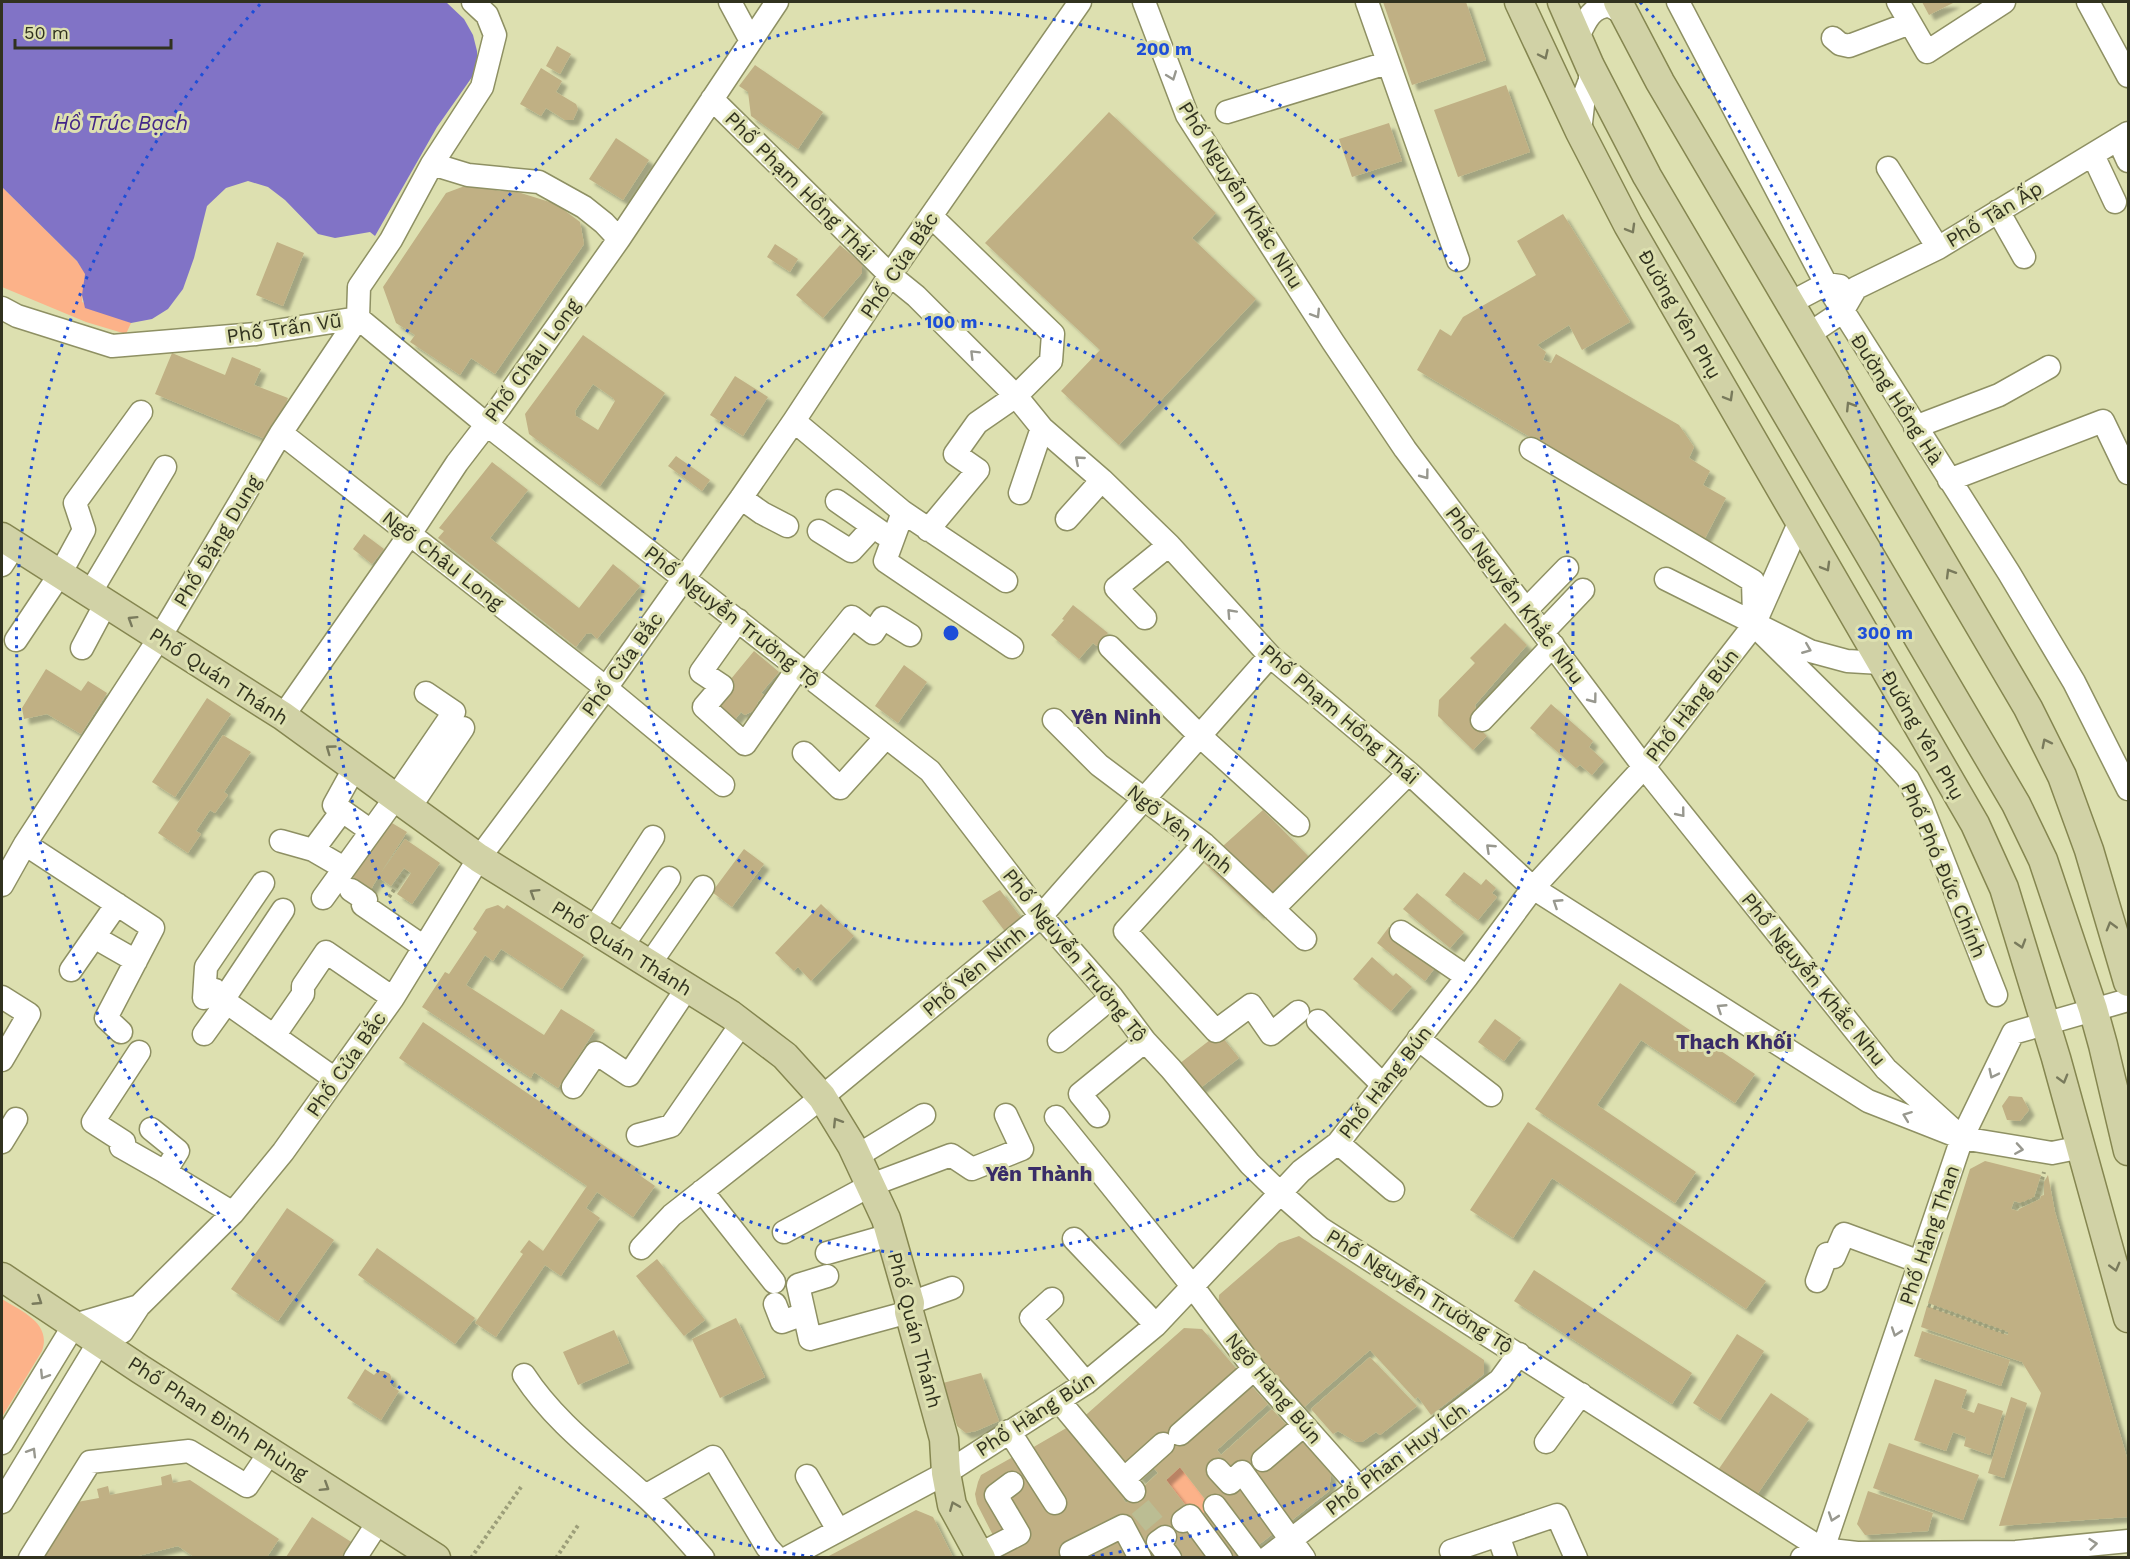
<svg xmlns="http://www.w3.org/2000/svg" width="2130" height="1559" viewBox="0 0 2130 1559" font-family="'Work Sans',sans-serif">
	<defs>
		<filter id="shadow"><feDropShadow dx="5.5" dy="5.5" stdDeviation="1.5" flood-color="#0004"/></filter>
	</defs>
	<rect width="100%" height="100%" fill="#dde0b0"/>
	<path fill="#fcb289" d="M2,187L77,261L85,273L82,302L131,323L126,334L86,322L2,287Z
		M2,1299C21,1311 52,1323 42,1351L2,1417Z
		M1180,1467L1211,1507L1196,1519L1166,1480Z"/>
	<path fill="#8173c6" d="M2,2H446L464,19L473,35L477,51V70L437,127L375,236L370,232L335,238L318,234L285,200L268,187L248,181L226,188L207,206L194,258L183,289L168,309L152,319L131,323L85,308L82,295L85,274L77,261L2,187Z"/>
	<path fill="#c0b084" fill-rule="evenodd" filter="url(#shadow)" d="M1383,2H1466L1486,60L1412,85Z
		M1922,2H1955L1929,15Z
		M557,46L571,54L560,74L546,66Z
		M755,65L823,112L798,149L751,116L748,92L739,86Z
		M541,68L562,81L556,92L576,104L578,109L573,120H565L546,108L541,116L520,104Z
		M1506,85L1530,152L1458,177L1434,110Z
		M1109,112L1216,213L1192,238L1256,299L1119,445L1061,391L1100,350L985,243Z
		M1389,123L1402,161L1352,177L1339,139Z
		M616,138L649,160L623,200L589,179Z
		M470,184L500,191L505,189L521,193L556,204L580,222L584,244L495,374L471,358L460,375L410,342L415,335L396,323L383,287L446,193Z
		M1563,214L1630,322L1582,350L1569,325L1537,345L1546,352L1543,360L1551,363L1556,354L1679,425L1694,447L1689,458L1710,471L1703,485L1726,498L1704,540L1417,370L1440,329L1451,336L1463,317L1536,275L1517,241Z
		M277,242L304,253L283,306L256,295Z
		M775,244L798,259L790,272L767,257Z
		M840,245L862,264V273L823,318L796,295Z
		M583,335L665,393L600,486L529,434L525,414ZM593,384L613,398L615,401L598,430L576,416L575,411Z
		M172,353L225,375L232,357L261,369L254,385L288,398L270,441L155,394Z
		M735,376L768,397L743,436L710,415Z
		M676,456L710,480L702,491L668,466Z
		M492,462L528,490L490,538L579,608L613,564L640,586L597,639L591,633L586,634L576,647L438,538L444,531L439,528Z
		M364,534L384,549L372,564L353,549Z
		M1073,605L1108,633L1097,646L1093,643L1079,659L1051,635L1064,620L1062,619Z
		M1505,623L1527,645L1475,705L1476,710L1470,719L1487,736L1473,750L1438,716L1439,700L1475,663L1470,658Z
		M754,651L779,672L761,693L764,695L757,703L761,707L745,715L741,712L729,727L713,713L721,691Z
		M904,665L927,682L898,723L875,706Z
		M46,669L81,691L88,681L107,693L81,734L47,714L24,719L22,708Z
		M207,698L231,714L175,797L152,782Z
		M1551,704L1593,741L1589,747L1604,761L1592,775L1580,765L1576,768L1530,728Z
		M223,735L251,752L224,792L228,795L215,813L210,810L196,831L201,834L188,853L158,833Z
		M1263,810L1313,861L1259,914L1204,863Z
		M387,820L407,832L380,874L405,839L440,863L412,904L397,894L411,873L404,868L391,886L378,877L369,893L349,880Z
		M744,849L764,864L732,907L712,892Z
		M1464,872L1481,885L1486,879L1496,888L1492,893L1497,897L1478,920L1445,895Z
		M1000,890L1022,919L1010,938L982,901Z
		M1417,893L1464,932L1450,948L1403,909Z
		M821,904L854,936L811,981L798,967L794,971L775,953Z
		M498,905L504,909L507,905L584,955L562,989L501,949L493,961L485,955L466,985L544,1035L561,1009L595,1030L558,1088L534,1072L531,1078L422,1007L445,972L449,974L477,932L473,929L486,909Z
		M1389,927L1437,965L1425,981L1377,943Z
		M1372,957L1393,976L1396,973L1412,987L1391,1011L1353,979Z
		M1620,983L1755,1074L1735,1103L1641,1040L1597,1105L1696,1172L1675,1203L1535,1109Z
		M1495,1019L1521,1038L1504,1061L1478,1042Z
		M423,1022L637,1168L635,1172L655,1186L633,1217L597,1192L586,1208L600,1218L561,1276L545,1265L496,1337L475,1323L523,1254L520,1252L529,1240L543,1251L587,1186L399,1058Z
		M1219,1033L1239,1058L1199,1089L1179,1064Z
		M2009,1096L2022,1097L2029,1110L2020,1121L2007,1120L2002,1106Z
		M1528,1122L1766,1281L1746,1309L1552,1178L1513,1238L1470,1210Z
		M1985,1161L2041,1175L2034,1197L2021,1203L2014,1201L2011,1209L2018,1211L2019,1209L2040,1199L2041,1196L2044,1195V1182L2048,1175L2055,1212L2128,1461V1517L1999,1526L2041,1393L2022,1362L1921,1327L1927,1306L2008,1335V1332L1928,1303L1970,1169Z
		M287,1208L334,1240L278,1321L231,1289Z
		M1299,1236L1484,1360V1372L1483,1375L1431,1415L1418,1397L1415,1399L1370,1350L1303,1408L1266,1364L1218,1313L1219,1295L1279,1243Z
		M377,1248L475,1318L455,1344L358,1275Z
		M657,1259L705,1320L684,1336L636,1276Z
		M1534,1270L1692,1373L1672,1404L1514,1301Z
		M736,1318L765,1377L720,1398L692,1339Z
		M1184,1328L1202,1329L1241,1374L1174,1432L1180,1439L1246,1380L1268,1404L1217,1450L1221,1455L1272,1409L1292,1431L1260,1460L1263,1465L1299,1438L1331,1474L1329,1491L1287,1524L1238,1462L1232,1467L1226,1460L1213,1471L1229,1491L1243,1481L1279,1529L1252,1550L1216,1503L1211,1507L1180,1467L1166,1480L1190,1511L1178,1520L1184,1527L1189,1522L1216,1557H1173L1162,1544L1175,1533L1172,1528L1153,1543L1164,1557H1142L1123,1520L1064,1547L1069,1557L1123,1532L1137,1557H1004L998,1548L1022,1534L999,1496L1015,1483L1013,1480L1010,1481L994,1496L1015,1533L997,1543L977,1504L975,1494L978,1482L981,1475L1020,1453L1030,1470L1027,1472L1030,1476L1033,1474L1047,1497L1043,1501L1051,1512L1066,1502L1062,1496L1056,1500L1025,1452L1075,1423L1131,1492L1123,1499L1126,1503L1158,1473L1154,1468L1141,1480L1134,1473L1166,1444L1163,1441L1126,1474L1079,1421Z
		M614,1330L629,1363L578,1385L563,1352Z
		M1922,1331L2010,1360L2001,1386L1914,1356Z
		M1737,1334L1764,1351L1720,1420L1693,1403Z
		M1370,1357L1417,1406L1380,1435L1376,1432L1362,1442H1356L1338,1431L1333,1434L1311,1409Z
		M365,1369L374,1375L378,1371H384L390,1374L392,1380L390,1385L399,1391L381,1420L347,1398Z
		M981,1373L999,1421L976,1431L966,1433L957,1426L943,1383Z
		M1935,1379L1967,1390L1961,1408L1974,1413L1978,1403L2003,1411L1990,1455L1964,1446L1966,1437L1953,1432L1946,1451L1914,1440Z
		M1771,1393L1809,1419L1754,1499L1716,1473Z
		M2011,1397L2027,1403L2004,1478L1988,1473Z
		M1889,1443L1979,1475L1963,1520L1873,1488Z
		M171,1474L173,1483L190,1480L279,1539L267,1557H194L178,1546L134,1557H38L72,1503L99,1498L97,1489L108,1486L110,1495L162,1485L161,1477Z
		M1868,1491L1933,1513L1928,1531L1865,1535L1857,1524Z
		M1211,1507L1241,1557H1225L1196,1519Z
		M916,1510L933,1517L953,1557H827Z
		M312,1517L356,1545L348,1557H286Z"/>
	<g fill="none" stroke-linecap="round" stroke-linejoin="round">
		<path stroke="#bbbd93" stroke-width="22" stroke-dasharray="22 11" stroke-linecap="butt" d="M1140,1507L1165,1537"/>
		<defs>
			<path id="minor" d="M730,2L751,41
				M1144,2L1187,115L1333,342L1405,449L1644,767L1886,1069L1951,1128
				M1367,2L1458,260
				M1678,2L1826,284L2009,573L2074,682L2128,789
				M1898,2L1927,52L2004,2
				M2088,2L2128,76
				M1578,37C1585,22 1591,6 1610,6L1623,13
				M1833,38L1840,44L1849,46L1910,23
				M712,99L890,275L916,296L1016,396L1042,428L1102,480L1169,545L1270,656L1409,773L1533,888L1868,1101L1962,1138L2052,1153L2082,1147
				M1227,112L1387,63
				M1580,132L1584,96L1590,80V66
				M2118,139L2128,161
				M2093,155L2115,202
				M432,164L468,175L539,182L584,207L604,223L619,239
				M1888,168L1938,248
				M1998,211L2024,257
				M1790,303L1826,284L1840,286
				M2,308L17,316L112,346L256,334L358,318L359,287L391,240L432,164L482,87L495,35L487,15L473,2
				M1809,334L1842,312L1856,288L1938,248L2128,133
				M794,421L903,512L1006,581
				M1915,427L1999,395L2049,367
				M281,433L606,688L723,785
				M1531,449L1753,581L1754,617
				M1949,480L2103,421L2128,473
				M1020,493L1042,428
				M741,498L762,513L787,526
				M837,501L884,534
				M903,512L885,561L1012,647
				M1067,519L1102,480
				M928,530L978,470L955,454L977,423L1016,396L1051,361L1053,334L931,216
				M819,531L851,551L873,527
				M2,565L15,545
				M1666,579L1810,651L1847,661L1881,663
				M90,593L165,467
				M1526,610L1567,568
				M1145,618L1116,588L1169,545
				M738,620L701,672L722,686L704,707L745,744L798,668
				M1754,625L1890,759L1908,779L1921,804L1996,995
				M1543,632L1583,590
				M16,640L60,574L84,530L75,503L141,412
				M1110,647L1200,736L1298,825
				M82,648L106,603
				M806,674L852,617L873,633L883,618L910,635
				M283,716L410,534L457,463L500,407L619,239L777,2
				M1054,720L1099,765L1204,844L1305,939
				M1482,720L1553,645
				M804,753L840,788L886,737
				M355,767L334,805L371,831
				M410,807L463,728
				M281,841L313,850L344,868
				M25,844L153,928L106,1018L121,1032
				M1204,844L1125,931L1216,1031L1251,1005L1271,1034L1298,1012
				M313,850L342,811
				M263,883L206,967L204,998L215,990L223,1000L335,1079
				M2,885L25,844L160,637L281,433L358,318L486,424L930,771L1041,916L1112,997L1145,1041L1171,1069L1250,1164L1280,1193L1320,1228L1822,1549
				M351,890L366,900L363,905L424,947
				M323,898L396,797L454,712L426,693
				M1273,909L1409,773
				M593,930L653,837
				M1401,932L1467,977
				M94,937L136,961
				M621,948L669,878
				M649,965L703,887
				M71,970L117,904
				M2,997L29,1014L2,1060
				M223,1000L283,910
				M1318,1021L1382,1084
				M204,1034L227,1002
				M274,1036L303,994V986L326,952L393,998
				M1418,1039L1491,1095
				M1059,1041L1112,997
				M139,1052L93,1122L124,1142L121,1147L165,1172L233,1213
				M573,1087L596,1053L629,1075L687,988
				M1098,1116L1080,1094L1145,1041
				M1056,1117L1193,1287L1254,1369L1359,1487
				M151,1129L178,1151L165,1172
				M638,1135L671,1126L742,1023
				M2,1142L16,1119
				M1338,1143L1393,1190
				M857,1156L924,1115
				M702,1191L774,1282
				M784,1232L871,1185L951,1155L972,1169L1022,1149L1006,1115
				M1074,1239L1156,1325
				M641,1248L672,1215L822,1097L1041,916L1270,656
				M827,1253L890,1235
				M827,1276L798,1285L810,1339L909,1312
				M1817,1281L1827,1254L1834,1257L1844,1234L1920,1262
				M1052,1299L1031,1318L1086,1383
				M910,1303L952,1288
				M775,1304L782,1322L804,1314
				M524,1375C556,1424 603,1457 645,1496C666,1515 684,1536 703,1558
				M1060,1402L1134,1491
				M1009,1431L1055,1503
				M1180,1434L1254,1369
				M1546,1442L1581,1394
				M2,1443L74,1325L139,1306
				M1263,1460L1304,1425
				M1218,1470L1230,1483L1242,1472L1304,1558
				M807,1476L838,1530
				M1124,1479L1163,1444
				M645,1496L713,1457L767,1547L777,1558
				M2,1502L99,1342L122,1332L139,1306L233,1213L283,1152L393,998L479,858L606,688L741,498L794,421L890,275L1080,2
				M1215,1506L1254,1558
				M1183,1521L1190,1516L1221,1558
				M1498,1535L1506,1558
				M1165,1537L1158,1542L1170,1558
				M1451,1551L1557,1515L1576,1558
				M1071,1552L1123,1526L1140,1558
				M980,1554L1019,1534L996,1495L1012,1483
				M30,1558L90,1462L189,1451L247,1486L270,1452
				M355,1558L379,1521
				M787,1558L946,1473L1086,1383L1156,1325L1301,1171L1338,1143L1467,977L1533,888L1644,767L1754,625L1800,521
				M1267,1558L1500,1380L1519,1354
				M1802,1558L1822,1549L1857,1553L2016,1552L2128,1541
				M1820,1558L1962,1138L2013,1033L2128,1000"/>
			<path id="major" d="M1519,2L1580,132L1628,225L1975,824L2004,888L2056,1058L2128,1318
				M1562,2L1590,66L1647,176L2016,804L2043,860L2093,1009L2103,1045L2128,1151
				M1618,2L1660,82L2028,708L2062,776L2089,850L2128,982
				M2,537L283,716L479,858L731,1015L785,1056L822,1097L852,1146L886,1219L910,1303L909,1312L944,1439L946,1473L952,1505L981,1558
				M2,1277L140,1369L436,1558"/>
		</defs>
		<use href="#minor" stroke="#8e9063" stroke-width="25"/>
		<use href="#major" stroke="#858650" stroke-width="31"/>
		<path stroke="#9c9e79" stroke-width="4" stroke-dasharray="3 3" stroke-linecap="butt" d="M389,897L407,871
			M2016,1207L2037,1198L2044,1172
			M1928,1305L2006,1333
			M471,1558L521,1487
			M556,1558L579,1524"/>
		<use href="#minor" stroke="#fff" stroke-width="22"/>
		<use href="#major" stroke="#d1d2a6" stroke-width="28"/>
	</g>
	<defs><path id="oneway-chevron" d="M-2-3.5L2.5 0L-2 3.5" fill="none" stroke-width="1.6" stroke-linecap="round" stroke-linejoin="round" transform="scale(1.5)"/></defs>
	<g stroke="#797a5c">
		<use href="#oneway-chevron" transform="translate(1544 55) rotate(65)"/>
		<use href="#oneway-chevron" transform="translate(1631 229) rotate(60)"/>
		<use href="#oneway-chevron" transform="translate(1729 397) rotate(60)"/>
		<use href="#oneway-chevron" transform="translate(1850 406) rotate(-122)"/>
		<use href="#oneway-chevron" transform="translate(1826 567) rotate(60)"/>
		<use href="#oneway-chevron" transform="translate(1950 573) rotate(-121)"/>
		<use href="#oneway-chevron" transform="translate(132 620) rotate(-148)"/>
		<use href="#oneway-chevron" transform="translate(2046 743) rotate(-117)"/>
		<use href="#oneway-chevron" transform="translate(330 749) rotate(-144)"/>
		<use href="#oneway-chevron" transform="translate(534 893) rotate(-148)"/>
		<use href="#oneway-chevron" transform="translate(2111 926) rotate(-106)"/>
		<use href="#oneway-chevron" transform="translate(2021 944) rotate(73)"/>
		<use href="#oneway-chevron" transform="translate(2063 1079) rotate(74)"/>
		<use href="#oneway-chevron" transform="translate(837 1122) rotate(-122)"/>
		<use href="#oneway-chevron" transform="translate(2115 1267) rotate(75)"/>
		<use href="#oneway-chevron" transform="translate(38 1301) rotate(33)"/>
		<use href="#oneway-chevron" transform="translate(325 1487) rotate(32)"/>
		<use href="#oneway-chevron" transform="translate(954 1506) rotate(-112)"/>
	</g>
	<g stroke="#98988f">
		<use href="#oneway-chevron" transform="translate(1172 76) rotate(69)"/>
		<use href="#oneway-chevron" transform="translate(1316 314) rotate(58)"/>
		<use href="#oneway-chevron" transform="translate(974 354) rotate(-135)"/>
		<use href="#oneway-chevron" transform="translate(1079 460) rotate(-139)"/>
		<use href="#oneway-chevron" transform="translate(1425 475) rotate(53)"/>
		<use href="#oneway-chevron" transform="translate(1231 613) rotate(-133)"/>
		<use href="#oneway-chevron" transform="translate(1807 649) rotate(22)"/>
		<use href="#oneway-chevron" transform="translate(1593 699) rotate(53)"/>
		<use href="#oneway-chevron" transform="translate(1681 813) rotate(51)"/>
		<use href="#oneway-chevron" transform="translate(1490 848) rotate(-137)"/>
		<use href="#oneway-chevron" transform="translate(1557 903) rotate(-147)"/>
		<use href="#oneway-chevron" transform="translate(1721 1008) rotate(-147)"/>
		<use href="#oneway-chevron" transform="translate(1993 1074) rotate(116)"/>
		<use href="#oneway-chevron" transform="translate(1907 1116) rotate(-159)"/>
		<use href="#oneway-chevron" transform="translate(2019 1149) rotate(9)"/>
		<use href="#oneway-chevron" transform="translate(1896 1332) rotate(109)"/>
		<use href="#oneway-chevron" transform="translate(44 1375) rotate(122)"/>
		<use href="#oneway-chevron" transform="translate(32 1452) rotate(-59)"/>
		<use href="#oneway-chevron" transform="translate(1833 1517) rotate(109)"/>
		<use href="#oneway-chevron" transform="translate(2093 1544) rotate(-6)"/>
	</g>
	<g fill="none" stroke="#1d4ed8" stroke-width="3" stroke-dasharray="3 6">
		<circle cx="951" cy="633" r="311"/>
		<circle cx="951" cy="633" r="622"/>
		<path d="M813 1557A934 934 0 0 1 262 2M1640 2A934 934 0 0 1 1089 1557"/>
	</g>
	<g text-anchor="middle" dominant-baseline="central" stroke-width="6" stroke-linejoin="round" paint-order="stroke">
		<g font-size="20" fill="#31321f" stroke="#dde0b0">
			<text transform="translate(800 186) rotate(45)">Phố Phạm Hồng Thái</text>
			<text transform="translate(1241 195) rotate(58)">Phố Nguyễn Khắc Nhu</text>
			<text transform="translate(1994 214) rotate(-31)">Phố Tân Ấp</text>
			<text transform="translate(899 265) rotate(-56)">Phố Cửa Bắc</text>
			<text transform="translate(1680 314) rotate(60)">Đường Yên Phụ</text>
			<text transform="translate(284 328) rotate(-8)">Phố Trấn Vũ</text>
			<text transform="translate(532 360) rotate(-54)">Phố Châu Long</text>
			<text transform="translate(1897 399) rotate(57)">Đường Hồng Hà</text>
			<text transform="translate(217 541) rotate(-59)">Phố Đặng Dung</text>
			<text transform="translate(443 560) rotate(38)">Ngõ Châu Long</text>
			<text transform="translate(1515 595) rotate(53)">Phố Nguyễn Khắc Nhu</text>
			<text transform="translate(732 616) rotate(38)">Phố Nguyễn Trường Tộ</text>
			<text transform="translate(622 664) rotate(-54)">Phố Cửa Bắc</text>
			<text transform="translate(219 676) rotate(33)">Phố Quán Thánh</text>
			<text transform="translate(1692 705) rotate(-52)">Phố Hàng Bún</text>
			<text transform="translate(1340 714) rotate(41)">Phố Phạm Hồng Thái</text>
			<text transform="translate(1923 735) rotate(60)">Đường Yên Phụ</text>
			<text transform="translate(1180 829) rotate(39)">Ngõ Yên Ninh</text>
			<text transform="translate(1944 870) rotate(67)">Phố Phó Đức Chính</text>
			<text transform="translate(622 948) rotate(32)">Phố Quán Thánh</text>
			<text transform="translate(1075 955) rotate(51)">Phố Nguyễn Trường Tộ</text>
			<text transform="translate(974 971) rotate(-40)">Phố Yên Ninh</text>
			<text transform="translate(1814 979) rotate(51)">Phố Nguyễn Khắc Nhu</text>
			<text transform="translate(346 1064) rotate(-55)">Phố Cửa Bắc</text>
			<text transform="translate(1385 1082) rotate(-52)">Phố Hàng Bún</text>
			<text transform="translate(1929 1235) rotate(-71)">Phố Hàng Than</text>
			<text transform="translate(1420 1291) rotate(32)">Phố Nguyễn Trường Tộ</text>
			<text transform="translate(915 1330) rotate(75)">Phố Quán Thánh</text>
			<text transform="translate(1274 1388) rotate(50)">Ngõ Hàng Bún</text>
			<text transform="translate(1035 1414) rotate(-33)">Phố Hàng Bún</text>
			<text transform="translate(218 1418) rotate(33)">Phố Phan Đình Phùng</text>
			<text transform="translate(1396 1459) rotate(-37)">Phố Phan Huy Ích</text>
		</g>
		<g font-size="21" font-style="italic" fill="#422588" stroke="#dde0b0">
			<text x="121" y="122">Hồ Trúc Bạch</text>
		</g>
		<g font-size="21" font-weight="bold" fill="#392c68" stroke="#dde0b0">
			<text x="1116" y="716">Yên Ninh</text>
			<text x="1734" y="1041">Thạch Khối</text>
			<text x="1039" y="1173">Yên Thành</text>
		</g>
	</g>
	<circle cx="951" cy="633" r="9" fill="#1d4ed8" stroke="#dde0b0" stroke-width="3"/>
	<g font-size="18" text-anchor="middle" font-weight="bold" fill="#1d4ed8" stroke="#dde0b0" stroke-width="6" stroke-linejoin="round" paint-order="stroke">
		<text x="1164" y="55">200 m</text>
		<text x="951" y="328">100 m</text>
		<text x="1885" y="639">300 m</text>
	</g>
	<rect width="2130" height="1559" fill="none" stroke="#31321f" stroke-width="6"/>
	<path d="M15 39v9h156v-9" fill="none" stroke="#31321f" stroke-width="3"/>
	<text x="24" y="39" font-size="18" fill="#31321f" stroke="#dde0b0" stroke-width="4.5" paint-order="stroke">50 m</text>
</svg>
